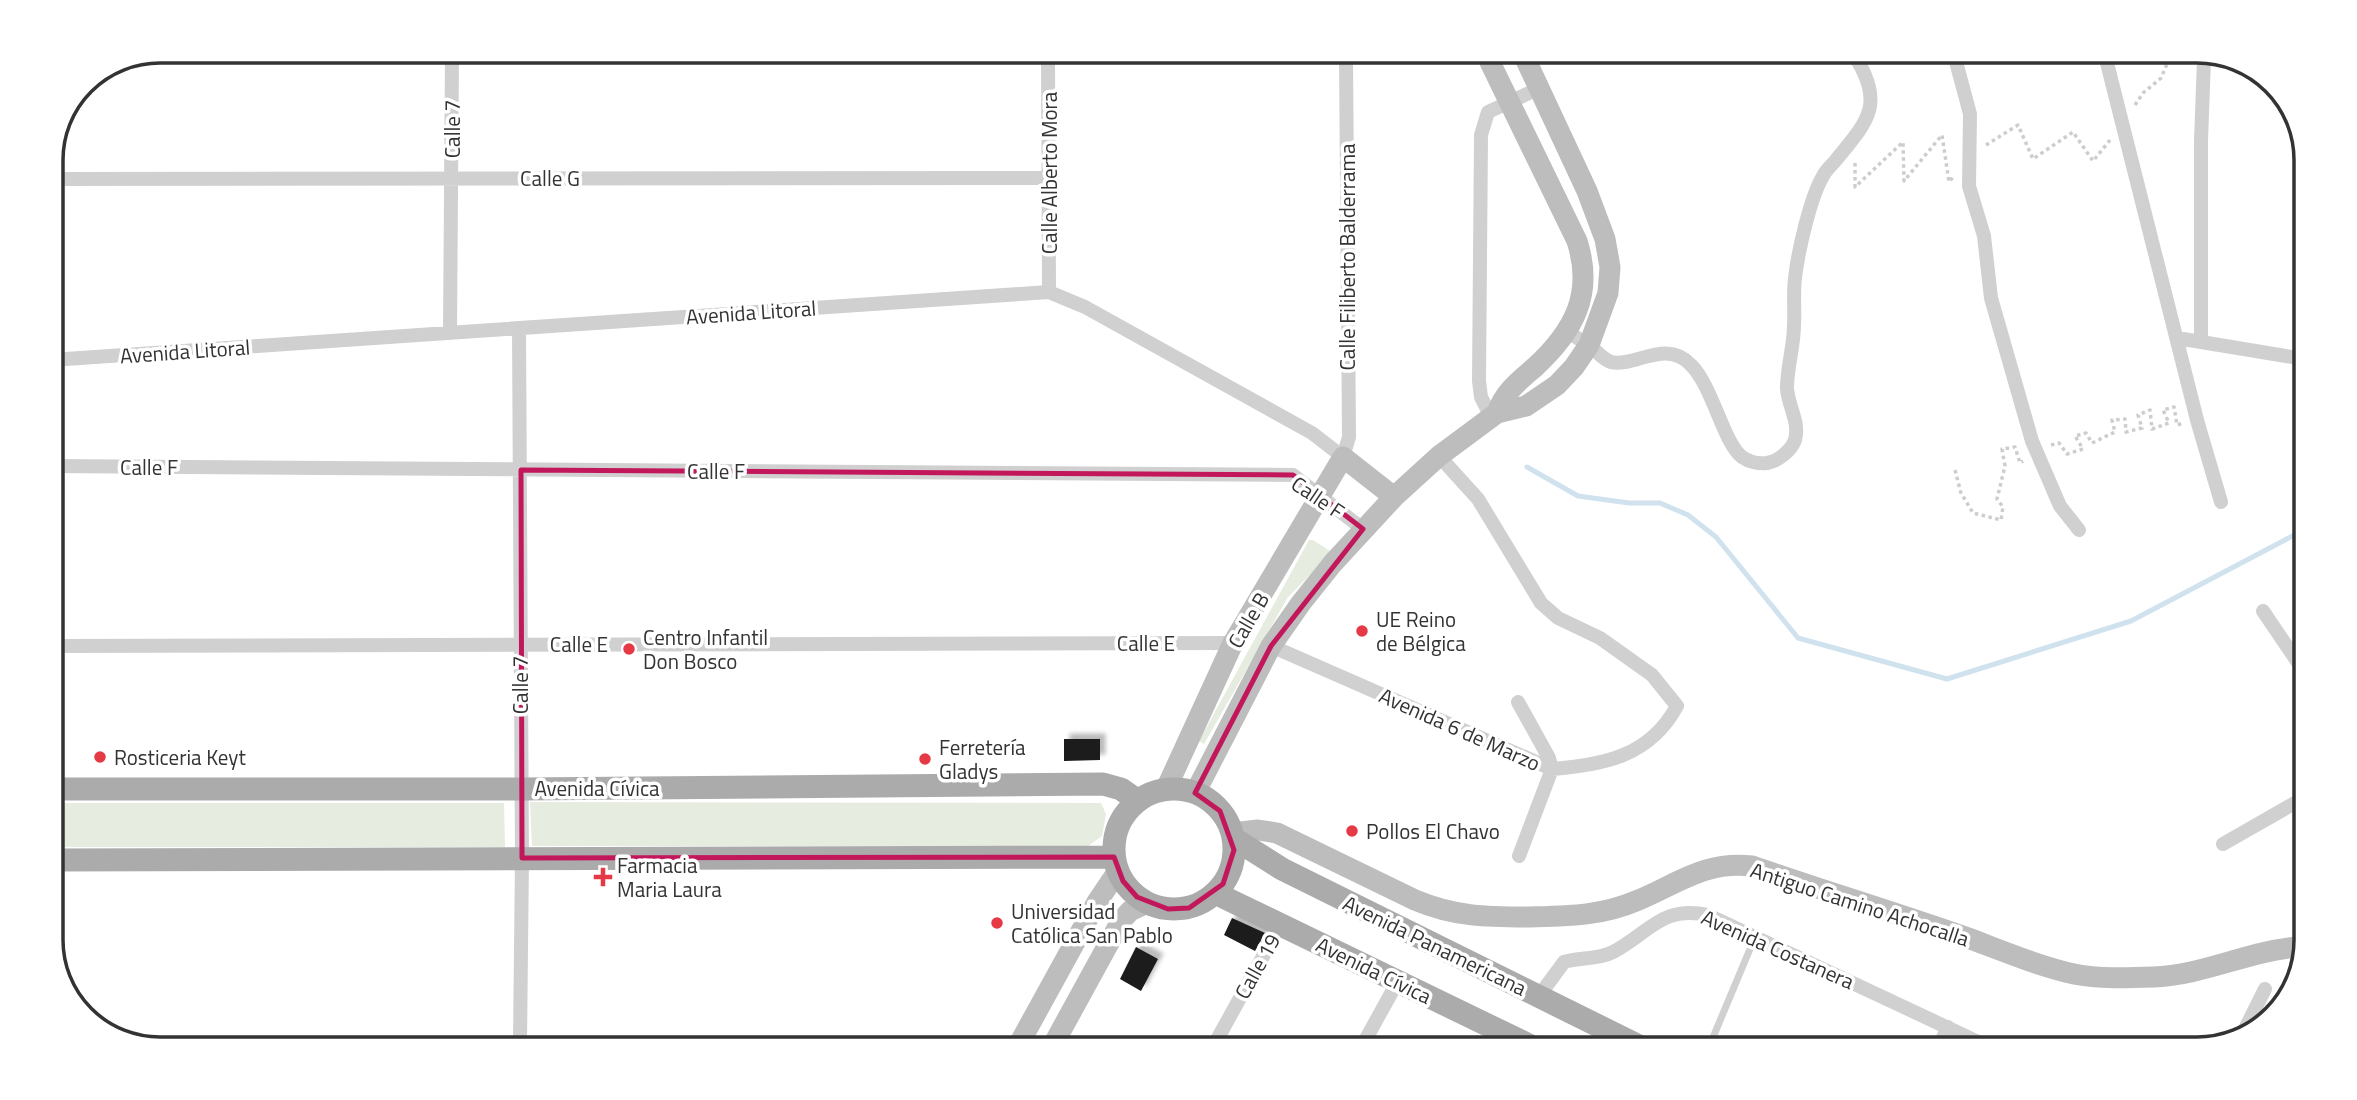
<svg xmlns="http://www.w3.org/2000/svg" width="2357" height="1100" viewBox="0 0 2357 1100" font-family="'Titillium Web',sans-serif">
	<defs>
		<filter id="shadow"><feDropShadow dx="5.5" dy="-5.5" stdDeviation="2" flood-color="#0004"/></filter>
	</defs>
	<rect width="100%" height="100%" fill="#fff"/>
	<path fill="#e6ecdf" d="M1309,540H1313L1330,551L1331,554L1288,597L1204,744L1199,741Z
		M530,802L1101,803L1106,814L1102,836L1088,846H532Z
		M51,803H504L505,847H51Z"/>
	<g fill="none" stroke-linecap="round" stroke-linejoin="round">
		<path stroke="#cfe2ee" stroke-width="5" d="M1527,467L1578,496L1629,503H1660L1688,515L1716,537L1798,638L1947,679L2131,621L2302,531"/>
	</g>
	<path fill="#1a1a1a" filter="url(#shadow)" d="M1064,739H1100V760L1064,761Z
		M1232,918L1265,933L1255,951L1224,935Z
		M1136,947L1158,959L1141,991L1120,979Z"/>
	<g fill="none" stroke-linecap="round" stroke-linejoin="round">
		<path stroke="#cdcdcd" stroke-width="3.5" stroke-dasharray="3.5 3.5" stroke-linecap="butt" d="M2135,105L2143,93L2161,78L2169,59
			M1986,145L2018,125L2033,159L2073,132L2093,161L2110,140
			M1855,163V187L1903,142L1904,181L1942,135L1949,182L1954,176
			M2051,445L2059,443L2067,454L2083,449L2075,436L2086,433L2092,443L2115,432L2112,420L2125,419L2126,432L2142,428L2138,415L2150,410L2152,429L2169,423L2163,410L2174,407L2177,425L2184,423
			M1955,470L1961,493L1973,513L2001,520L2003,507L1997,499L2005,466L2002,449L2015,447L2020,463L2023,461"/>
		<path stroke="#d0d0d0" stroke-width="7" d="M1709,1047L1755,937"/>
		<path stroke="#d0d0d0" stroke-width="14" d="M1048,54L1049,292
			M1955,58L1970,114L1969,186L1984,236L1991,298L2032,441L2060,506L2079,530
			M2106,59L2197,420L2221,502
			M51,179L1048,178
			M519,328L522,858L520,1042
			M1568,332C1575,337 1583,341 1590,346C1597,351 1602,359 1611,362C1634,368 1666,338 1691,365C1713,387 1723,442 1742,457C1749,462 1759,464 1767,463C1778,461 1791,451 1795,440C1800,422 1788,406 1787,388C1787,367 1794,346 1794,325C1795,309 1793,294 1795,278C1798,252 1810,198 1823,176C1826,170 1832,165 1836,160C1867,122 1885,105 1856,58
			M450,333L452,52
			M2177,338L2304,359
			M2201,342V141L2204,59
			M51,360L1049,292L1085,307L1312,433L1343,457L1349,437L1346,56
			M1491,417L1481,397L1479,381L1481,135L1488,112L1540,88
			M51,466L1293,475L1363,529
			M2263,611L2301,667
			M51,646L1233,643
			M1271,646L1552,769C1604,765 1650,756 1677,706L1652,675L1600,638L1558,618L1541,603L1478,499L1439,456
			M1518,702L1549,758L1552,769L1519,856
			M2223,844L2300,800
			M1539,996L1564,962C1579,957 1598,960 1613,952C1649,933 1662,905 1708,915L1991,1048
			M2242,1035L2265,989
			M1214,1045L1281,924
			M1362,1046L1398,981
			M1938,1048L1948,1027"/>
		<path stroke="#bdbdbd" stroke-width="21" d="M1487,56L1577,241C1594,294 1574,331 1535,367C1519,381 1504,392 1497,413
			M1166,789L1233,643L1343,457L1394,497
			M1195,793L1271,646L1301,603L1333,563L1394,497L1439,456L1497,413L1526,406L1557,385L1574,367L1589,345L1608,293L1610,267L1605,239L1587,191L1524,56
			M1232,833L1258,830L1277,833L1415,900C1455,917 1488,917 1530,917C1567,916 1601,916 1636,901C1678,884 1703,861 1752,866C1824,891 1897,913 1968,938C2003,951 2038,966 2074,974C2099,979 2128,978 2153,977C2204,975 2248,951 2298,947
			M1019,1044L1097,902L1118,871
			M1053,1045L1121,921L1130,911L1147,903"/>
		<path stroke="#ababab" stroke-width="23" d="M1114 849a60 60 0 1 1 120 0a60 60 0 1 1-120 0Z
			M51,789H521L1103,784L1121,789L1138,801
			M1233,838L1282,869L1641,1047
			M51,860L1114,857
			M1215,893L1533,1047"/>
	</g>
	<path fill="none" stroke="#c2185b" stroke-width="5" stroke-linejoin="round" d="M521,470L1293,475L1363,529L1271,646L1195,793L1220,811L1234,850L1223,884L1189,908L1168,909L1137,897L1123,881L1114,857L522,858Z"/>
	<g fill="#e63946" stroke="#fff" stroke-width="2.5">
		<circle cx="1362" cy="631" r="7"/>
		<circle cx="629" cy="649" r="7"/>
		<circle cx="100" cy="757" r="7"/>
		<circle cx="925" cy="759" r="7"/>
		<circle cx="1352" cy="831" r="7"/>
		<path d="M599.5 866.5h7v7h7v7h-7v7h-7v-7h-7v-7h7z"/>
		<circle cx="997" cy="923" r="7"/>
	</g>
	<g text-anchor="middle" dominant-baseline="central" stroke-width="7" stroke-linejoin="round" paint-order="stroke">
		<g font-size="21" fill="#333" stroke="#fff">
			<text transform="translate(452 129) rotate(-90)">Calle 7</text>
			<text transform="translate(1049 173) rotate(-90)">Calle Alberto Mora</text>
			<text x="550" y="178">Calle G</text>
			<text transform="translate(1347 257) rotate(-90)">Calle Filiberto Balderrama</text>
			<text transform="translate(751 312) rotate(-4)">Avenida Litoral</text>
			<text transform="translate(185 351) rotate(-4)">Avenida Litoral</text>
			<text x="149" y="467">Calle F</text>
			<text x="716" y="471">Calle F</text>
			<text transform="translate(1318 497) rotate(34)">Calle F</text>
			<text transform="translate(1248 620) rotate(-60)">Calle B</text>
			<text x="1146" y="643">Calle E</text>
			<text x="579" y="644">Calle E</text>
			<text transform="translate(520 685) rotate(-90)">Calle 7</text>
			<text transform="translate(1460 729) rotate(24)">Avenida 6 de Marzo</text>
			<text x="597" y="788">Avenida Cívica</text>
			<text transform="translate(1860 904) rotate(18)">Antiguo Camino Achocalla</text>
			<text transform="translate(1435 945) rotate(26)">Avenida Panamericana</text>
			<text transform="translate(1778 949) rotate(24)">Avenida Costanera</text>
			<text transform="translate(1257 966) rotate(-61)">Calle 19</text>
			<text transform="translate(1374 970) rotate(26)">Avenida Cívica</text>
		</g>
		<g font-size="21" fill="#333" stroke="#fff" text-anchor="start">
			<text x="1376" y="619">UE Reino<tspan x="1376" dy="24">de Bélgica</tspan></text>
			<text x="643" y="637">Centro Infantil<tspan x="643" dy="24">Don Bosco</tspan></text>
			<text x="939" y="747">Ferretería<tspan x="939" dy="24">Gladys</tspan></text>
			<text x="114" y="757">Rosticeria Keyt</text>
			<text x="1366" y="831">Pollos El Chavo</text>
			<text x="617" y="865">Farmacia<tspan x="617" dy="24">Maria Laura</tspan></text>
			<text x="1011" y="911">Universidad<tspan x="1011" dy="24">Católica San Pablo</tspan></text>
		</g>
	</g>
	<path d="M0 0H2357V1100H0ZM160 63H2197A97 97 0 0 1 2294 160V940A97 97 0 0 1 2197 1037H160A97 97 0 0 1 63 940V160A97 97 0 0 1 160 63Z" fill="#fff" fill-rule="evenodd"/>
	<path fill="none" stroke="#333" stroke-width="3.5" d="M160 63H2197A97 97 0 0 1 2294 160V940A97 97 0 0 1 2197 1037H160A97 97 0 0 1 63 940V160A97 97 0 0 1 160 63Z"/>
</svg>
